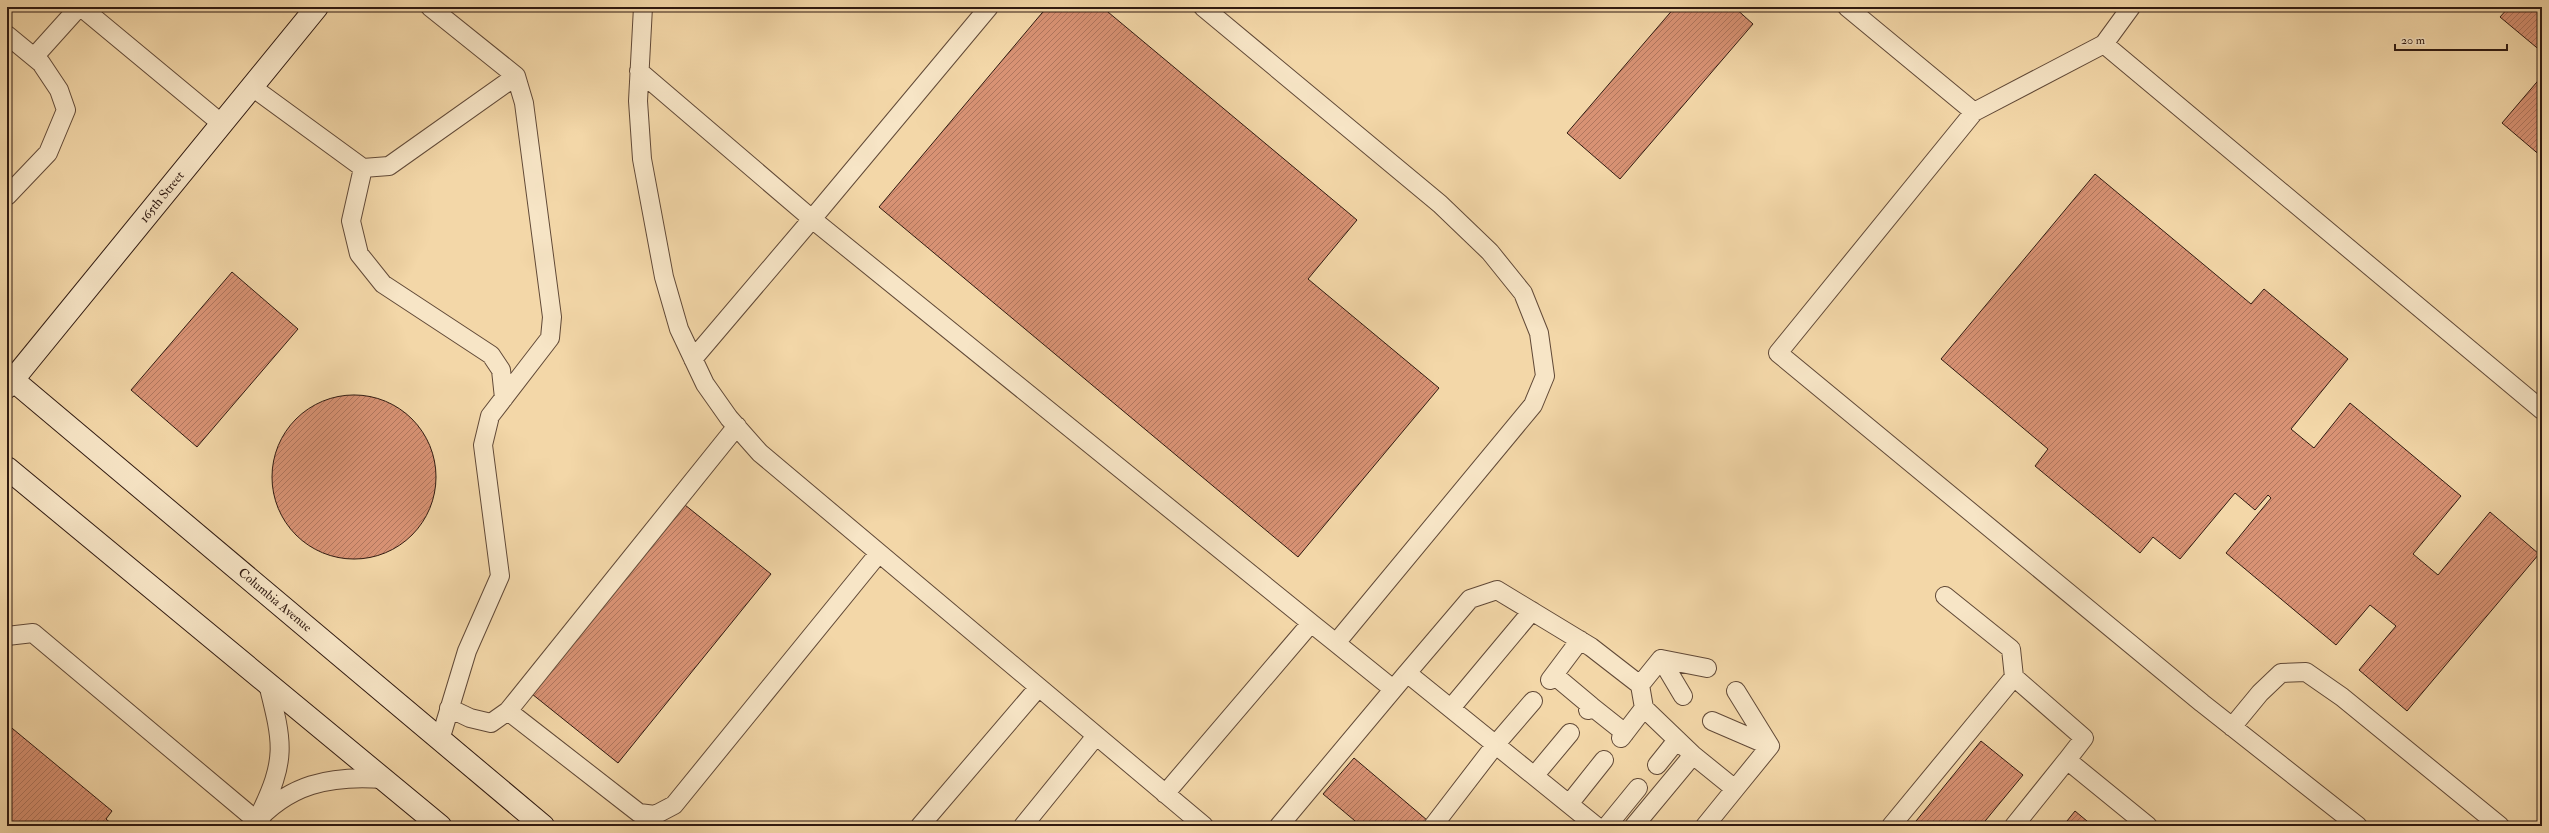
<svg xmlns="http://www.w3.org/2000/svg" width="2549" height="833" viewBox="0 0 2549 833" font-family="'IM FELL Double Pica',serif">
	<defs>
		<pattern id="building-hatch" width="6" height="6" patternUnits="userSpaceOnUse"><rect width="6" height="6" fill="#d89274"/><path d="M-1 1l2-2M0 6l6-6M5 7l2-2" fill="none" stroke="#b0765e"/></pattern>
	</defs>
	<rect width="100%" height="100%" fill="#f3d7a8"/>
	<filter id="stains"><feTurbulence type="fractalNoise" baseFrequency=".005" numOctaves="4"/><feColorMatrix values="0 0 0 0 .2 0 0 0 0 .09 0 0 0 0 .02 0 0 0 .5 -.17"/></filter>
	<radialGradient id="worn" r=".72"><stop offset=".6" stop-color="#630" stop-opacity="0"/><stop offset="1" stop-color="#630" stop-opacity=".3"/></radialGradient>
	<path fill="url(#building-hatch)" stroke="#301a11" d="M1047,7H1102L1357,220L1308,279L1439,388L1298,557L879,207Z
		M1675,7H1734L1753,24L1620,179L1567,133Z
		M2509,7H2542V52L2500,17Z
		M2542,76V157L2502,123Z
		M2095,174L2251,304L2264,289L2348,359L2291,429L2314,448L2350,403L2461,496L2413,554L2438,575L2490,512L2539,554L2407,711L2359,670L2396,626L2370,605L2336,645L2226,553L2271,498L2268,495L2255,510L2235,493L2180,559L2153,537L2140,553L2035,466L2048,449L1941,359Z
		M232,272L298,329L197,447L131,390Z
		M272 477a82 82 0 1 1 164 0a82 82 0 1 1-164 0Z
		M685,505L771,574L618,763L532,694Z
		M7,724L112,811L106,819L114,826H7Z
		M1981,741L2023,775L1981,826H1912Z
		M1354,758L1434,826H1361L1323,794Z
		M2075,811L2093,826H2063Z"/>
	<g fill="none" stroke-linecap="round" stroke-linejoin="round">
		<defs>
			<path id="lane" d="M81,7L222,124
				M430,7L516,76L524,103L552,317L550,338L490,416L483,445L500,576L467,651L440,740
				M643,7L638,101L642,159L664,277L679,329L705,384L729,418L760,453L1204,826
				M989,7L812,219L1311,623
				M1847,7L1974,112
				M7,35L41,63L59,90L66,110L48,153L7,196
				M2104,44L2131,7
				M34,57L79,7
				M639,71L812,219L693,359
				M252,87L363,168L389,166L516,76
				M363,168L351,221L359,254L383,284L491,355L501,370L504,398
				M1945,596L2011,649L2014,677
				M7,636L33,633L263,826
				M1336,643L1393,689
				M1661,659L1683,696
				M1407,673L1470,599L1497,590L1591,647L1640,685L1644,708L1693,755L1735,789L1705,826
				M1554,675L1591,706L1588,710
				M1550,680L1580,640
				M1640,685L1661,659L1707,668
				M1591,706L1625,733
				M449,708L470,718L491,723L508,711L737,426
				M1451,708L1532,611
				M508,711L639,813L655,815L674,805L879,553
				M1712,721L1770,746
				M2232,727L2260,693L2281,673L2306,672L2342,697L2500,826
				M1621,738L1644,708
				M1657,765L1677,740
				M1535,775L1570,733
				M1735,789L1770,746L1736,691
				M1165,794L1311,623L1336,643L1533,405L1545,376L1539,333L1523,293L1490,252L1440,204L1203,7
				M1569,804L1604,760
				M259,816C287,759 283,744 268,684
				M252,826C288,784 330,775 383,779
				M920,826L1038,688
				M1023,826L1096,736
				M1279,826L1407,673L1596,826
				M1433,826L1496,744L1533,701
				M1607,826L1638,788
				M1634,826L1693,755
				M1891,826L2014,677L2084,738L2067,760
				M2014,826L2067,760L2148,826
				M2358,826L2202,703L1778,353L1974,112L2104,44L2542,410"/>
			<path id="secondary" d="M7,375L543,826
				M7,387L317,7
				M7,468L440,826"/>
		</defs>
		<use href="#lane" stroke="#614937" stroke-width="20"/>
		<use href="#secondary" stroke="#301a11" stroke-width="24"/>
		<use href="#lane" stroke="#f7e5c6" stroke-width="18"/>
		<use href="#secondary" stroke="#f7e5c6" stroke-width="22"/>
	</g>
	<g text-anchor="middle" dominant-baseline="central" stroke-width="3" stroke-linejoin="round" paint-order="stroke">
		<g font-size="13" fill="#301a11" stroke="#f7e5c6">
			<text transform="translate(162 197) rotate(-51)">165th Street</text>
			<text transform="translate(275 600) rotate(40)">Columbia Avenue</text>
		</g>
	</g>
	<rect width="2549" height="833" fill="none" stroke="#f3d7a8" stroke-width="24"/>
	<rect x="8" y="8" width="2533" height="817" fill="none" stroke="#301a11" stroke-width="2"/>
	<rect x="12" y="12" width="2525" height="809" fill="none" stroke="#301a11"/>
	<path d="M2395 44v6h112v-6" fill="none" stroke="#301a11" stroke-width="2"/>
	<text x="2401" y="44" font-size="12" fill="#301a11" stroke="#f7e5c6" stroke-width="3" paint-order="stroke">20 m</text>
	<rect width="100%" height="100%" filter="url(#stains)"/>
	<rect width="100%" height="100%" fill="url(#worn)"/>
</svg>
